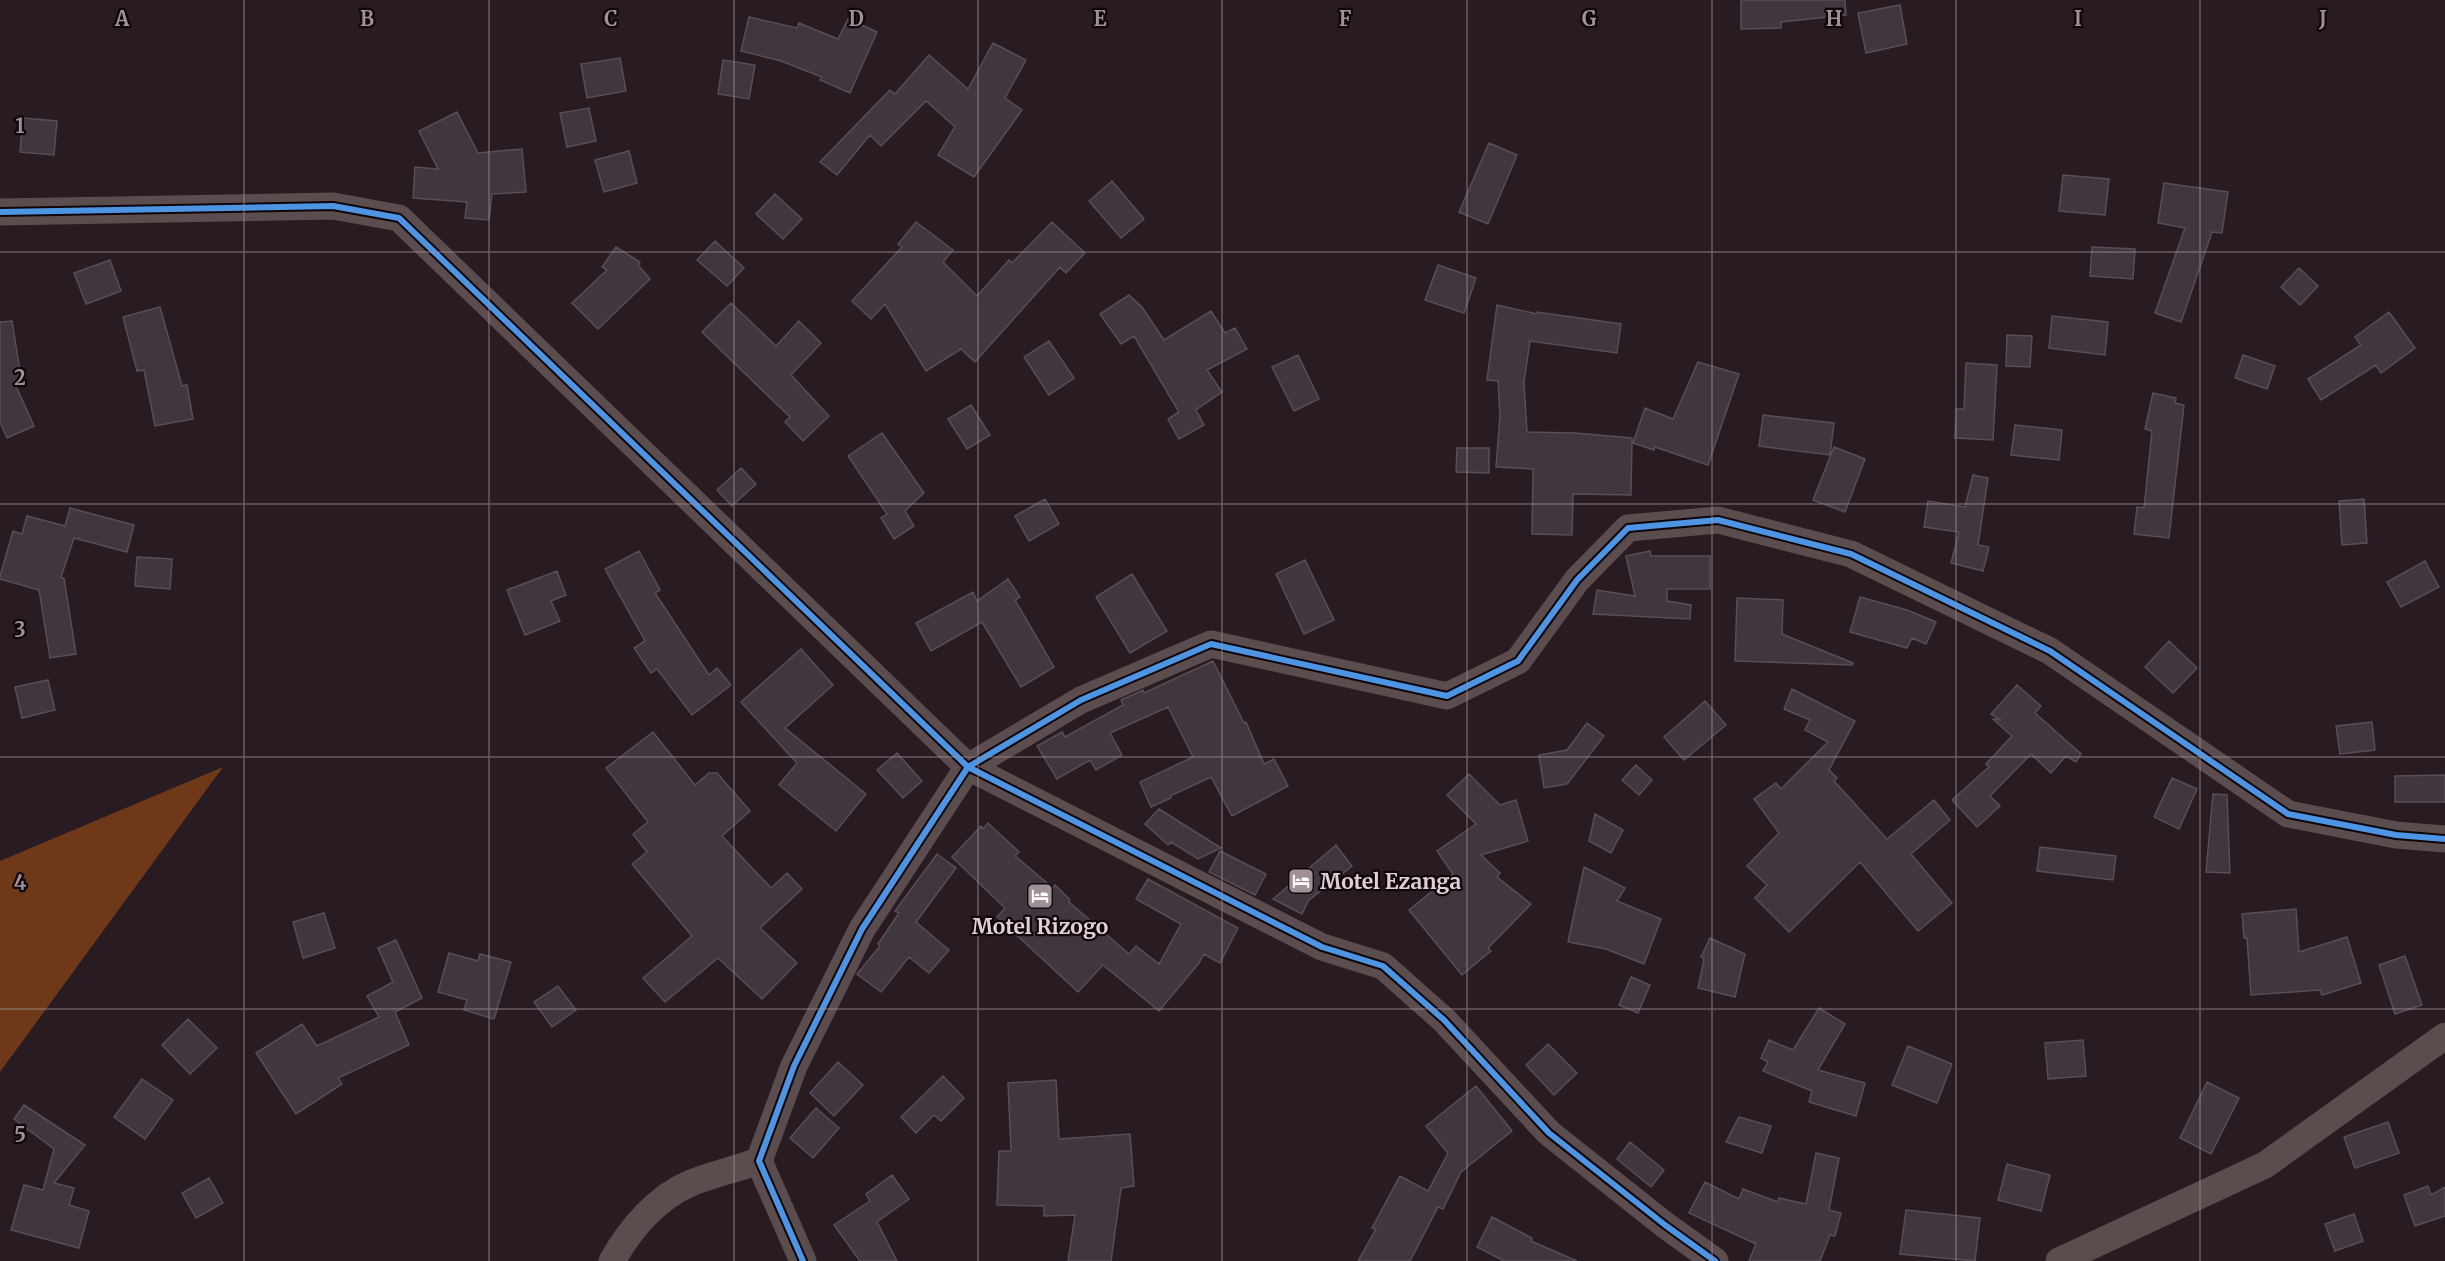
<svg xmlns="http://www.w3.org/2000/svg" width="2445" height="1261" viewBox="0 0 2445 1261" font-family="Merriweather,serif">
	<rect width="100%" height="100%" fill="#281b22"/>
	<path fill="#6f3818" d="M223,767L0,1072V861Z"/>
	<path fill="#3f363e" stroke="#574e57" stroke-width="1.5" d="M1741,0H1845L1846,15L1781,22V28L1741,29Z
		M1900,5L1907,44L1866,53L1858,13Z
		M749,17L797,28L799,23L838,39L848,19L877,32L850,93L820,80L822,77L781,61L741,51Z
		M993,43L1026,60L1005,98L1022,110L974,177L938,155L955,127L926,101L881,146L870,135L837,175L820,162L890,90L895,94L929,55L968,89Z
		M620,58L626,91L587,98L581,64Z
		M723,60L755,65L749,99L718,94Z
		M589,108L596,141L567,147L560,113Z
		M457,112L478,153L522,149L526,192L492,194L489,220L465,218L467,202L413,198L415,167L438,169L419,131Z
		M23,118L57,121L54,155L20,152Z
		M1489,143L1517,155L1488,224L1459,212Z
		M629,151L637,183L604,192L595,160Z
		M2063,175L2109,179L2105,215L2059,211Z
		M1112,181L1144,219L1121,238L1089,201Z
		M2164,183L2228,192L2222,233L2212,232L2181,322L2155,313L2185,228L2158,223Z
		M775,194L802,219L783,239L756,214Z
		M916,222L953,250L943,262L977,296L1009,260L1012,263L1052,222L1085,253L1066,273L1060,267L975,362L961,349L926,371L885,304L871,319L852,301L902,247L898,244Z
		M715,241L744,268L727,286L697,260Z
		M616,247L640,262L638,265L650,279L598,329L572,303L607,270L602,267Z
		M2092,247L2135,249L2133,279L2090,276Z
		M110,260L121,291L86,304L74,273Z
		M1438,265L1476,278L1464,313L1425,300Z
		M2299,268L2318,286L2300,305L2281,287Z
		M1129,295L1142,307L1164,340L1211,311L1225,333L1235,328L1247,349L1207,370L1222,392L1196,410L1204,425L1179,439L1168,419L1179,412L1134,336L1121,344L1100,314Z
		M731,303L776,346L799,321L821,343L791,375L829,416L803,441L785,422L790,417L702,332Z
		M1497,305L1537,314V312L1621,324L1617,353L1530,341L1524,382L1527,432L1575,433L1632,438L1631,495L1573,494L1572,535L1532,534L1533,469L1496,467L1500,415L1498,381L1487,380Z
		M160,307L182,386L187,385L193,419L155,426L144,370L137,371L123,317Z
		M2389,312L2415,348L2381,373L2376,365L2321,400L2308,379L2361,345L2355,337Z
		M2052,316L2108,322L2105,355L2049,348Z
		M12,321L22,383L15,384L34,426L7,438L0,422V322Z
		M2007,335L2032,336L2030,367L2006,366Z
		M1049,341L1074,378L1049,395L1024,357Z
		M1298,355L1319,399L1294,411L1272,367Z
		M2243,355L2275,366L2267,389L2235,378Z
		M1698,362L1739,374L1708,465L1655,447L1654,450L1633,443L1645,408L1673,419Z
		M1966,363L1997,365L1993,440L1955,438L1956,409H1964Z
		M2153,393L2176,398L2175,403L2184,405L2169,538L2134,534L2137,507L2144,508L2152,431L2145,429Z
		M971,405L990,435L967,449L948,419Z
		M1763,415L1834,423L1830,455L1759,446Z
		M2015,425L2062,430L2059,460L2011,455Z
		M882,433L924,493L905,511L914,526L894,539L881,518L887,514L848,456Z
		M1834,447L1865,459L1845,512L1813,500Z
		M1457,448H1489V473L1456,472Z
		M741,468L756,484L732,506L717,490Z
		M1973,475L1988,478L1978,545L1989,547L1983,571L1951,563L1959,532L1924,527L1928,501L1965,507Z
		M1045,499L1059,524L1029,541L1015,516Z
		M2364,499L2367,543L2342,545L2339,501Z
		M70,508L134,525L127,552L74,538L61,577L64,578L76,654L50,658L39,590L0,579V576L13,531L22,534L27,516L65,526Z
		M639,551L660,590L655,593L709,675L717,668L731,685L692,715L657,669L651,673L634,648L645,641L605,569Z
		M1650,551L1651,556H1710V589H1667V601L1691,605L1690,619L1593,614L1597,590L1635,596L1626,556Z
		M137,557L172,559L170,589L135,586Z
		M1305,560L1334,620L1304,634L1276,574Z
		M2425,561L2439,587L2401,607L2387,582Z
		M557,571L566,595L551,601L560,621L525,635L507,590Z
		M1132,574L1167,631L1130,653L1096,597Z
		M1008,579L1020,597L1015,600L1054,667L1021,687L982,622L931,651L916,623L973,592L977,601Z
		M1860,597L1907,610L1936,622L1926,644L1912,638L1907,648L1850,632Z
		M1737,598L1783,600L1782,634L1853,663L1852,665L1735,661Z
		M2169,641L2197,668L2173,693L2145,667Z
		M801,649L833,685L785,728L866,794L836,831L779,785L797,763L741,702Z
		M1213,661L1244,723L1246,722L1264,764L1274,759L1288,786L1232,816L1211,777L1170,796L1171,798L1151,807L1140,782L1193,757L1168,707L1110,733L1122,755L1096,770L1090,760L1057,779L1037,746L1062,732L1065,737L1123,705L1121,700L1143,690L1144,693Z
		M48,680L55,710L22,718L15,687Z
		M2017,685L2041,706L2035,713L2081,754L2076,762L2066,756L2051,773L2031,754L1990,796L2000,806L1977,827L1952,800L1989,767L1986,764L2012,736L1993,719L2001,720L1991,714Z
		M1792,689L1855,721L1829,770L1837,778L1834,781L1887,839L1934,800L1950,820L1911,854L1952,903L1918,931L1860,862L1789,932L1755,898L1767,885L1747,866L1779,833L1754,799L1776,783L1781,789L1828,742L1805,730L1810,720L1784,709Z
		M1705,701L1726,725L1684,760L1664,737Z
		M2372,722L2375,750L2340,754L2336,726Z
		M1587,723L1604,736L1567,784L1544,788L1539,755L1567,750Z
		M653,732L695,785L709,773H717L750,811L722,836L771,888L787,873L802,889L760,928L797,963L762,999L718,958L665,1002L643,978L692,936L632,864L647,852L633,834L648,822L606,768Z
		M897,753L922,781L903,798L877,770Z
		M1636,765L1652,780L1639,795L1622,780Z
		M1469,774L1500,805L1516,800L1528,841L1481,855L1500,873L1497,877L1531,904L1488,948L1491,951L1462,975L1409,910L1453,874L1437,851L1476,824L1447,795Z
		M2445,775V802H2395V776Z
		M2172,778L2197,789L2179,829L2154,817Z
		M2213,794L2227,795L2230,873L2206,872Z
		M1159,809L1221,848L1198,859L1171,842L1168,845L1145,824Z
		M1595,814L1623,830L1611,853L1589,841Z
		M988,823L1019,852L1015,856L1053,888L1055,885L1070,900L1069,902L1129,954L1136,946L1159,964L1181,924L1136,899L1148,879L1238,928L1220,963L1204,954L1199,963L1159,1011L1103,965L1078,992L997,917L1005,908L952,857L981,826L983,829Z
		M1336,845L1352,866L1308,901L1302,914L1273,899Z
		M2040,847L2116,856L2113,880L2037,871Z
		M1220,851L1266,874L1255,895L1209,872Z
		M937,854L956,868L916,922L949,950L929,973L909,957L881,992L857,974L880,946L878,944L899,913L895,911Z
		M1584,867L1625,888L1617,901L1661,919L1644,964L1606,949L1568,942Z
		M2296,909L2299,952L2347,937L2361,983L2322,995L2320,990L2251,995L2247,938H2244L2242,914Z
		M324,913L335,948L303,958L293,922Z
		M1710,938L1745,954L1735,997L1698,988L1704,959L1701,957Z
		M396,940L422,998L395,1012L409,1045L338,1078L342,1084L296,1114L256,1053L302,1024L317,1046L379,1017L367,996L393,982L378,948Z
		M449,953L478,961L480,954L511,962L494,1019L464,1010L467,1000L438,992Z
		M2405,956L2422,1005L2395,1014L2379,965Z
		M1631,977L1650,985L1638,1013L1619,1005Z
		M558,986L576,1010L552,1027L534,1002Z
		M1819,1008L1845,1024L1818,1070L1865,1083L1856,1116L1809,1102L1812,1091L1763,1071L1768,1062L1761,1058L1769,1040L1793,1050Z
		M188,1019L217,1048L190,1074L162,1045Z
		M2083,1040L2086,1076L2048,1079L2045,1043Z
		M1548,1044L1577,1073L1554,1095L1526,1065Z
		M1908,1046L1952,1064L1937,1103L1892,1085Z
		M838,1062L863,1085L834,1116L810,1093Z
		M943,1076L964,1098L941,1121L934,1115L916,1133L901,1117Z
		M142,1079L173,1100L145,1139L114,1117Z
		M1056,1080L1059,1139L1130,1134L1134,1186L1121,1188L1111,1261H1068L1075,1215L1044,1216V1206L997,1205L999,1151H1011L1008,1083Z
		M2207,1082L2239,1098L2211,1154L2180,1138Z
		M1476,1086L1512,1131L1461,1172L1443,1209L1438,1207L1410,1261H1358L1376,1229L1372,1228L1400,1176L1428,1191L1448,1153L1426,1126Z
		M24,1105L85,1145L54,1183L74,1188L69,1205L89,1211L79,1248L11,1230L24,1185L43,1190L54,1149L14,1119Z
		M816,1108L839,1128L813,1158L790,1138Z
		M1739,1117L1771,1126L1762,1153L1726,1142Z
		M2388,1122L2399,1153L2355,1168L2344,1137Z
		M1630,1142L1664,1170L1651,1187L1617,1159Z
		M1816,1153L1839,1158L1829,1210L1841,1213L1835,1236L1830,1235L1820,1261H1749L1756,1244L1689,1213L1705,1182L1739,1199L1743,1189L1778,1202L1779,1198L1806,1204Z
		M2007,1164L2050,1175L2041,1211L1998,1200Z
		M892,1175L909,1199L877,1222L897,1261H860L834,1225L870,1201L866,1194Z
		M209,1178L223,1203L196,1218L182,1193Z
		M2428,1186L2431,1195L2445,1187V1216L2415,1226L2404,1195Z
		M1906,1210L1980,1218L1975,1261L1900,1254Z
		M2354,1214L2363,1241L2335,1251L2325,1224Z
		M1492,1217L1532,1238L1531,1241L1577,1261H1504L1477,1247Z"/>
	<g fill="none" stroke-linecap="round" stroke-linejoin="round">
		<path stroke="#5b4c4e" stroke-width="27" d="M0,212L333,206L399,218L968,767L1322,947L1383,966L1444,1020L1549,1133L1665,1225L1715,1261
			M612,1261C630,1229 657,1197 691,1183C713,1174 737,1169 759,1161
			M803,1261L759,1161L794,1066L862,929L968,767L1081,700L1211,644L1447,696L1518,661L1577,580L1628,528L1718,520L1851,554L2050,651L2288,814L2396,835L2445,839
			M2059,1261L2265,1165L2445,1036"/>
		<defs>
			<path id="cycleway" d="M0,212L333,206L399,218L968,767L1322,947L1383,966L1444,1020L1549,1133L1665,1225L1715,1261
				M803,1261L759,1161L794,1066L862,929L968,767L1081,700L1211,644L1447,696L1518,661L1577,580L1628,528L1718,520L1851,554L2050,651L2288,814L2396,835L2445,839"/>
		</defs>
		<use href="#cycleway" stroke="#0f060b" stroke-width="10"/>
		<use href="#cycleway" stroke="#4d94e3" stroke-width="6"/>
	</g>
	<path fill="none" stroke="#a09098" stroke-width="1.5" stroke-opacity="0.55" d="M244,0V1261M489,0V1261M734,0V1261M978,0V1261M1222,0V1261M1467,0V1261M1712,0V1261M1956,0V1261M2200,0V1261M0,252H2445M0,504H2445M0,757H2445M0,1009H2445"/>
	<defs>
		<symbol id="hotel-square" viewBox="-11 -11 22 22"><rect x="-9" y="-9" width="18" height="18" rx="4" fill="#a09098" stroke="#0f060b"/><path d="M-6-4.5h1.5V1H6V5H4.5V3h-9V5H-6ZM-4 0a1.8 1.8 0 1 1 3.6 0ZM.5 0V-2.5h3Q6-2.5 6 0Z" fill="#fff"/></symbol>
	</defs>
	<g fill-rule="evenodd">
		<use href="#hotel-square" x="1286" y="866" width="30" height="30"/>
		<use href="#hotel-square" x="1025" y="881" width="30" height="30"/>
	</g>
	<g text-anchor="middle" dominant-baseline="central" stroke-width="4.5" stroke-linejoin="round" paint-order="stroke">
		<g font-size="21" font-weight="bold" fill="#e0cfd7" stroke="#0f060b" text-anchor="start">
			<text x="1320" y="881">Motel Ezanga</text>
			<text x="1040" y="926" text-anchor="middle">Motel Rizogo</text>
		</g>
	</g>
	<g font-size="20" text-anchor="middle" font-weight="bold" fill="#a09098" stroke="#0f060b" stroke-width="4.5" stroke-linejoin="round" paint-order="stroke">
		<text x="122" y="26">A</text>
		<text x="367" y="26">B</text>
		<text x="611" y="26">C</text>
		<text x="856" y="26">D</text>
		<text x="1100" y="26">E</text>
		<text x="1345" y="26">F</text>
		<text x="1589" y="26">G</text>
		<text x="1834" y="26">H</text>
		<text x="2078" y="26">I</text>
		<text x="2323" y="26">J</text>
		<text x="20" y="133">1</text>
		<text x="20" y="385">2</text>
		<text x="20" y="637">3</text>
		<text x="20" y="890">4</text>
		<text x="20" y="1142">5</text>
	</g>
</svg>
